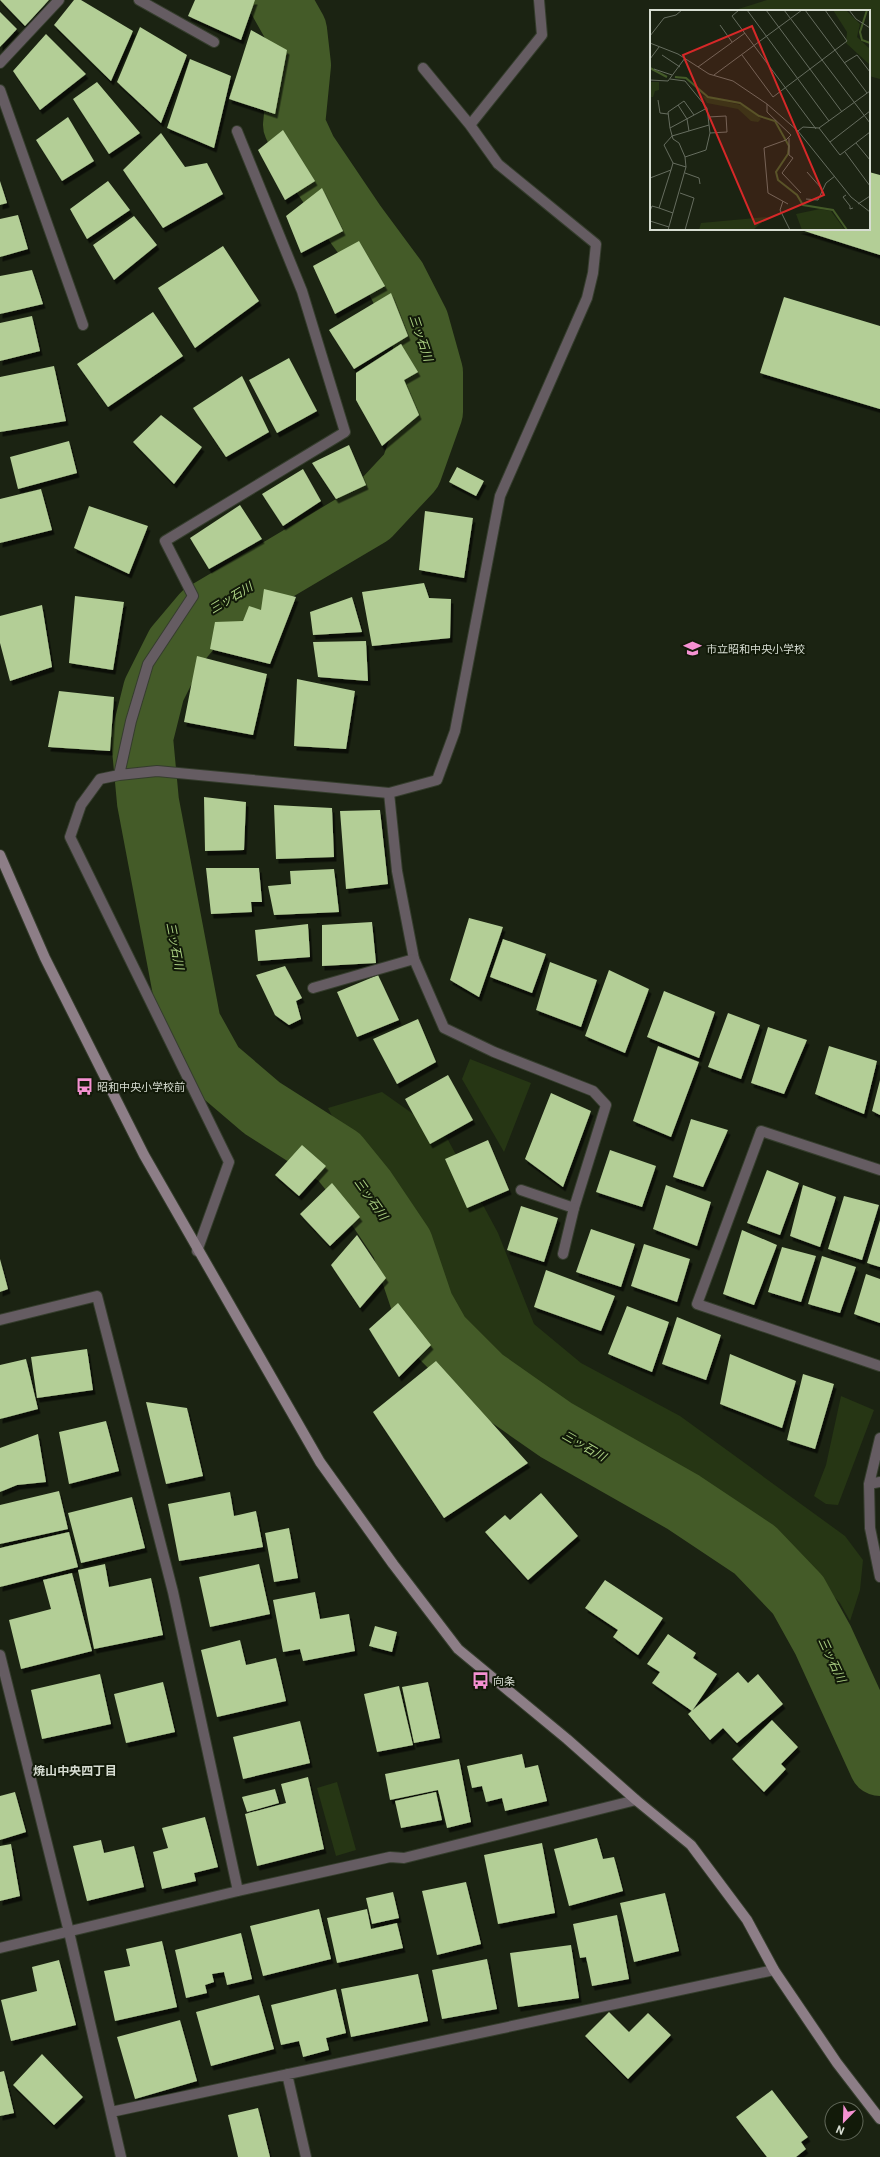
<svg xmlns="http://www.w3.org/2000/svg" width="880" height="2157" viewBox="0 0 880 2157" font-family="Roboto,'Noto Sans JP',sans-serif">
	<defs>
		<filter id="shadow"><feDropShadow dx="2.5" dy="4.5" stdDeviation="0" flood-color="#0009"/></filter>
	</defs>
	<rect width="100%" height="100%" fill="#1b2312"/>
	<path fill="#263614" d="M767,0H880V79L869,76V11H732Z
		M470,1059L531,1083L504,1152L462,1079Z
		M382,1092L447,1138L498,1233L534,1324L581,1363L680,1416L845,1536L863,1560L860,1590L850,1621L840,1603L788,1549L729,1507L589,1434L497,1370L445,1321L432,1293L414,1227L356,1163L328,1108Z
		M841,1396L874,1410L838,1505L826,1504L814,1496L826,1465Z
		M337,1782L356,1850L336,1856L317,1788Z"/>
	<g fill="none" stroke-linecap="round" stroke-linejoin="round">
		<path stroke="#445b28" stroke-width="62" d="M279,0L296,30L300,65L294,125L306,151L356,225L396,279L418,322L432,372V412L411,471L370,515L203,614L176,646L154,690L142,738L148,802L190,1024L214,1067L262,1108L339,1157L365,1189L402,1244L423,1306L440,1336L482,1378L556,1430L683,1502L755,1550L798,1595L823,1640L880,1765"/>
	</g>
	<path fill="#b3ce96" filter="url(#shadow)" d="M0,0H49L25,26Z
		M74,0H81L133,31L111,81L54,25Z
		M195,0H255L241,40L188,16Z
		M0,12L17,29L0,47Z
		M140,27L187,55L161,123L117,82Z
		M251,30L287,50L275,114L229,99Z
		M46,34L86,74L40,110L13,71Z
		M190,59L231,76L214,148L167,128Z
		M97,82L140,133L109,154L73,99Z
		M68,117L94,161L62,181L36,140Z
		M283,130L315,181L285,200L258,150Z
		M161,133L185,167L207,163L223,194L163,228L123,170Z
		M869,172L880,175V255L798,229H869Z
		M0,181L7,203L0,205Z
		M108,181L130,210L87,239L70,209Z
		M322,188L343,231L301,253L286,216Z
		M18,215L28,249L0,257V219Z
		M134,216L157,245L114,280L93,245Z
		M359,241L385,286L335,314L313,266Z
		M223,246L259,301L195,348L158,288Z
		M32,270L43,304L0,314V276Z
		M391,293L408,336L354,369L329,330Z
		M784,297L880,326V409L760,373Z
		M153,312L183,356L108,407L77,364Z
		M32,316L40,351L0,361V323Z
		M401,344L418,372L404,380L419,415L382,446L356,400V373Z
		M289,358L317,411L277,433L249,380Z
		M54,366L66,421L0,432V377Z
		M242,376L269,432L226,457L193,408Z
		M161,415L202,447L174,484L133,442Z
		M69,441L77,473L18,489L10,457Z
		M349,445L366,485L336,499L312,463Z
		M457,467L484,481L476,496L449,482Z
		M303,469L321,501L283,526L262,494Z
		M41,489L52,530L0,543V499Z
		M240,505L262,539L209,569L190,538Z
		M89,506L148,526L129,574L74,548Z
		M425,511L473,518L464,578L419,570Z
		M424,583L429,598L451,599L450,638L372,646L362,592Z
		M264,589L296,597L270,664L210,649L215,622L243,621L249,606L261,610Z
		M75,596L124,602L113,670L69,663Z
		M352,597L362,632L313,635L310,612Z
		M42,605L52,667L10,681L0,643V616Z
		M366,641L368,681L318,677L313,642Z
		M197,656L267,674L253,735L184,722Z
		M297,679L355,691L346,749L294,746Z
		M59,691L114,697L110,751L48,747Z
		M204,797L246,802L244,850L205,851Z
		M274,805L332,808L334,857L276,859Z
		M380,810L388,884L346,889L340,811Z
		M206,868H259L262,902H251L252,912L211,914Z
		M334,869L339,912L274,915L268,886L291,884L290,871Z
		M469,918L503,927L479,997L450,980Z
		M372,922L376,963L322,966V925Z
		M308,924L310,957L258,961L255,930Z
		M503,939L546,954L532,993L490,977Z
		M550,962L597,980L581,1027L536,1010Z
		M285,966L302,998L296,1001L301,1019L289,1025L275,1015L256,975Z
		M609,970L649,989L625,1053L585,1036Z
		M378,975L399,1020L357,1037L337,992Z
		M664,991L715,1012L699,1058L647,1037Z
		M728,1013L760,1025L741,1079L708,1067Z
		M418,1019L436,1062L397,1084L373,1039Z
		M768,1027L807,1040L784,1094L751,1083Z
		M658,1046L699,1062L671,1137L633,1121Z
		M829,1046L877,1061L864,1114L815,1094Z
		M448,1075L473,1120L430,1144L405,1099Z
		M880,1080V1115L872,1111Z
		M551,1093L591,1111L563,1187L525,1159Z
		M691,1119L728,1130L703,1187L673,1177Z
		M488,1140L509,1190L467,1208L445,1159Z
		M302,1145L326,1166L299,1196L275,1175Z
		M610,1150L656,1166L642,1207L596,1192Z
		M767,1170L799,1183L780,1235L747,1223Z
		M332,1183L360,1217L330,1246L300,1214Z
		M666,1185L711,1202L697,1246L653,1229Z
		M803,1185L836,1197L820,1247L790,1236Z
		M844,1196L879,1205L862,1260L828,1249Z
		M521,1206L558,1218L544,1262L507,1250Z
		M880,1220V1267L867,1263Z
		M591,1229L635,1244L621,1287L576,1272Z
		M742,1230L777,1245L754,1305L723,1294Z
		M357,1235L386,1278L360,1308L331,1265Z
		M644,1244L690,1259L677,1302L631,1286Z
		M782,1247L816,1256L801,1302L768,1292Z
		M822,1256L856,1267L840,1313L808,1304Z
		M0,1259L8,1289L0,1292Z
		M546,1270L615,1296L601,1331L534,1307Z
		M866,1274L880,1279V1323L854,1314Z
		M398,1303L431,1345L399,1377L369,1329Z
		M627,1306L669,1322L652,1372L608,1354Z
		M677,1317L721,1335L706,1380L662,1364Z
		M87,1349L93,1390L37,1398L31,1357Z
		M730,1354L796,1381L782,1428L720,1404Z
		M26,1359L38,1409L0,1419V1365Z
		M436,1361L528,1463L444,1518L373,1412Z
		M803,1374L834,1384L815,1449L787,1440Z
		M146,1402L187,1408L203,1476L166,1484Z
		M106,1421L119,1471L69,1484L59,1432Z
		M38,1434L46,1482L17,1485L0,1492V1448Z
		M59,1491L68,1529L0,1544V1505Z
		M230,1492L234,1516L256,1511L263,1547L179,1561L168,1504Z
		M541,1493L578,1536L528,1580L485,1532L505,1515L510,1520Z
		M132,1497L145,1548L81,1563L68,1513Z
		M289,1528L298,1578L274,1582L265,1533Z
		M69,1532L78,1567L0,1587V1548Z
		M105,1564L109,1587L151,1578L163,1635L94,1649L78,1570Z
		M259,1564L270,1614L210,1627L199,1577Z
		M72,1573L92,1651L21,1669L9,1620L51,1609L43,1580Z
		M605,1580L663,1618L638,1655L613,1637L618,1630L585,1608Z
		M315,1592L320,1619L349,1614L355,1651L303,1661L300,1649L283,1652L273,1600Z
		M375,1626L397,1632L392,1652L369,1646Z
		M668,1634L696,1653L693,1658L717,1674L692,1711L652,1683L660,1672L647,1664Z
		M240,1640L246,1665L276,1658L286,1701L217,1717L201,1650Z
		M738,1672L748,1683L758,1674L783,1704L737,1743L723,1728L710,1740L688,1714Z
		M100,1674L111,1724L42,1739L31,1690Z
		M163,1682L175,1732L126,1743L114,1694Z
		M428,1682L440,1738L414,1743L402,1687Z
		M399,1686L413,1745L377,1752L364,1694Z
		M772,1720L798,1747L781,1764L786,1769L764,1792L732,1759Z
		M300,1721L310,1763L243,1779L233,1737Z
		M522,1754L525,1768L538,1765L547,1801L505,1811L502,1798L486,1802L482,1786L472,1788L467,1766Z
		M459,1759L471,1822L447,1828L438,1790L390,1800L385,1774Z
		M308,1777L324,1849L257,1866L245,1814L286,1803L281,1784Z
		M275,1789L279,1803L247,1812L242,1797Z
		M15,1792L26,1832L0,1840V1796Z
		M436,1792L442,1820L401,1828L395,1801Z
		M205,1817L218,1867L194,1873L196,1881L162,1889L153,1852L168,1848L162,1828Z
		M597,1838L603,1859L614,1857L623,1891L569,1906L554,1849Z
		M101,1840L104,1853L134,1846L144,1887L87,1901L73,1846Z
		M542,1843L555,1913L498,1924L484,1855Z
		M11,1844L20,1896L0,1901V1846Z
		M466,1882L481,1944L437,1955L422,1891Z
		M393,1892L399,1918L372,1924L366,1898Z
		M665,1893L679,1951L634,1962L620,1903Z
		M319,1909L331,1959L263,1976L250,1926Z
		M367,1909L371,1929L397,1923L403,1948L337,1963L327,1918Z
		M617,1915L629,1979L592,1986L586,1957L580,1958L573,1924Z
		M241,1933L252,1979L227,1985L224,1972L212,1974L214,1982L205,1985L207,1993L186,1998L175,1950Z
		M162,1941L177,2007L115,2021L104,1971L130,1966L126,1949Z
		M571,1945L579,1998L518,2007L510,1953Z
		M487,1959L497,2009L442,2019L432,1970Z
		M59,1960L76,2025L11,2041L1,2000L37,1991L32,1967Z
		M418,1974L428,2021L351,2037L341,1989Z
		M336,1989L346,2033L326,2038L329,2050L303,2057L299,2041L281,2045L271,2005Z
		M259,1995L274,2049L211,2066L196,2012Z
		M609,2012L629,2032L648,2013L671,2035L628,2079L585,2036Z
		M180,2020L197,2081L135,2099L117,2037Z
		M42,2054L83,2097L54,2125L13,2085Z
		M4,2071L14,2113L0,2116V2072Z
		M772,2090L808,2137L801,2142L806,2149L796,2157H767L736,2117Z
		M258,2108L270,2157H238L228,2115Z"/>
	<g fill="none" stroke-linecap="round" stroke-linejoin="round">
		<defs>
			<path id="lane" d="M389,793L397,871L414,959L444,1028L494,1052L593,1091L606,1105L574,1208L521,1190"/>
			<path id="street" d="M139,0L214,42
				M0,63L59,0
				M0,90L83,325
				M470,125L542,35L539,0
				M119,775L131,721L148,664L193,596L165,541L345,432L302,291L237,131
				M313,988L414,959
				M880,1170L761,1131L697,1304L880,1366
				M197,1251L229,1162L70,837L81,805L100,779L119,775L157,771L389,793L437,780L455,731L500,496L587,298L593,273L596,244L498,164L470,125L423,68
				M563,1254L574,1208
				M0,1320L97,1296L173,1592L238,1891
				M880,1438L869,1484L870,1528L880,1577
				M869,1484L880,1482
				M0,1655L69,1932L121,2157
				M0,1948L238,1891L390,1857L404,1858L636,1800
				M287,2074L306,2157
				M111,2112L774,1970"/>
			<path id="secondary" d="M0,855L45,958L144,1155L320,1462L393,1564L458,1649L567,1739L636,1800L691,1845L747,1920L774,1970L837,2063L880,2119"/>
		</defs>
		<use href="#lane" stroke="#353d2d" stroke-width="12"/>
		<use href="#street" stroke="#353d2d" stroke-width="12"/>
		<use href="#secondary" stroke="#353d2d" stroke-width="12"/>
		<use href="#lane" stroke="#655c62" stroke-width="10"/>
		<use href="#street" stroke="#655c62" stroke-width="10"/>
		<use href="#secondary" stroke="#8d7e87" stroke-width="10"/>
	</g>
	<defs>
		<symbol id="school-bare" viewBox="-9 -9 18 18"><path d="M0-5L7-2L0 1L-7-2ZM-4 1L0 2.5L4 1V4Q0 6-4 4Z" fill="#f591d2" stroke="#121a09" stroke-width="2.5" paint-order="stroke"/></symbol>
		<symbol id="bus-bare" viewBox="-9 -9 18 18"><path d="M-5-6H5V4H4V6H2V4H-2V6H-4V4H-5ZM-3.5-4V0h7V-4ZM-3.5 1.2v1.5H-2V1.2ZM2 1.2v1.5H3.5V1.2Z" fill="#f591d2" stroke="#121a09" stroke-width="2.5" paint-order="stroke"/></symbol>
	</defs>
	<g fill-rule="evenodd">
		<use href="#school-bare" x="680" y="636" width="25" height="25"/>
		<use href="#bus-bare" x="72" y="1074" width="25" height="25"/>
		<use href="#bus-bare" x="468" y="1668" width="25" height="25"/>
	</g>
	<g text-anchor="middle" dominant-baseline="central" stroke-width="4" stroke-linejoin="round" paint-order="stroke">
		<g font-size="11" fill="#d7ddd2" stroke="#121a09" text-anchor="start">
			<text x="706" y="649">市立昭和中央小学校</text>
			<text x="97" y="1087">昭和中央小学校前</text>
			<text x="493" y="1681">向条</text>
		</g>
		<g font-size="12" font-style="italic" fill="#acd183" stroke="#121a09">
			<text transform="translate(421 338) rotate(71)">三ッ石川</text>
			<text transform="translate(231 598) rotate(-31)">三ッ石川</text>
			<text transform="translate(175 946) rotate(79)">三ッ石川</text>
			<text transform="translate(371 1199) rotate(55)">三ッ石川</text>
			<text transform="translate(584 1446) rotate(30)">三ッ石川</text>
			<text transform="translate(832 1660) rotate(65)">三ッ石川</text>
		</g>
		<g font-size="12" font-weight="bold" fill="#d7ddd2" stroke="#121a09">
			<text x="75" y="1771">焼山中央四丁目</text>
		</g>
	</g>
	<g transform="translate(650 10)">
		<rect width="220" height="220" fill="#1b2312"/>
		<path d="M183,0H196L210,14L207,27L220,39V55L196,33L197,22ZM0,72H9V80L5,81L3,87H0ZM53,86L95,96L111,109L108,112L101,111L88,99L57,93ZM170,199L181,201L195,220H152L146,204ZM118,207L103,220H49L51,213Z" fill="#263614"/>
		<path fill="none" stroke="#445b28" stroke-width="2" d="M217,0L210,22L212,30L220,33M0,58L17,67M25,67L36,68L58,87L90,93L109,106L125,111L139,136L138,144L126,162L128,170L147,185L153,195L183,200L197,220"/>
		<path fill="none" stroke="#666d5f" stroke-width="1" d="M89,0L82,6L166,119M97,0L179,111M116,0L192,102M134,0L220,113M155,0L217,83M199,0L206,9L220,18M70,15L82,32M0,26L14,8L26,5L32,0M0,33L28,44L59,64L83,71L117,94L148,121L201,187L220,202M12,45L30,57M92,45L123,87L197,31L175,0M0,49L9,37M194,53L207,45L220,62M48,57L95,23M4,59L22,65M64,65L152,0M20,69L35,71L57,98L60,123L56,140L35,147M0,70L18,71L35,48M8,90L10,103L18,104M0,91V126M117,94V102L141,125L136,130L114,138L118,183L138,194M28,95L37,109L39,121M58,107L76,106L77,122L60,123M20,118L18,102L34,91L44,105M169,118L190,145L220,122M148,121L153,117L169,118L220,81M139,128V145L143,148L132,163L151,183M180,132L220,101M206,133L220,150M195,142L220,176M23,153L14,135L22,126L59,115M157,162L172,179M35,163L49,168L50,174M0,168L21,160L23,153L36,157M30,183L44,188L35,220M196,185L193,187L200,196V199L203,198M156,189L168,190L176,173L185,166M133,191L130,200L140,220M208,194L220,186M9,198L23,203M0,201L2,196L9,198L21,160M0,211L19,217M18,220L36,157L35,147L29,133L23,129L20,118L57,98"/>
		<path fill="#d62828" fill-opacity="0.15" stroke="#d62828" stroke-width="2" d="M102,16L174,185L105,214L33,45Z"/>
		<rect width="220" height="220" fill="none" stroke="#d7ddd2" stroke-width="2"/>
	</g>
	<g transform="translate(844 2121) rotate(203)"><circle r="19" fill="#121a09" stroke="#616859"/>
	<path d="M0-3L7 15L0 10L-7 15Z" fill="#f591d2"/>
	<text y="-6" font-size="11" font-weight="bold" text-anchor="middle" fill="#d7ddd2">N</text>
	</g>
</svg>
